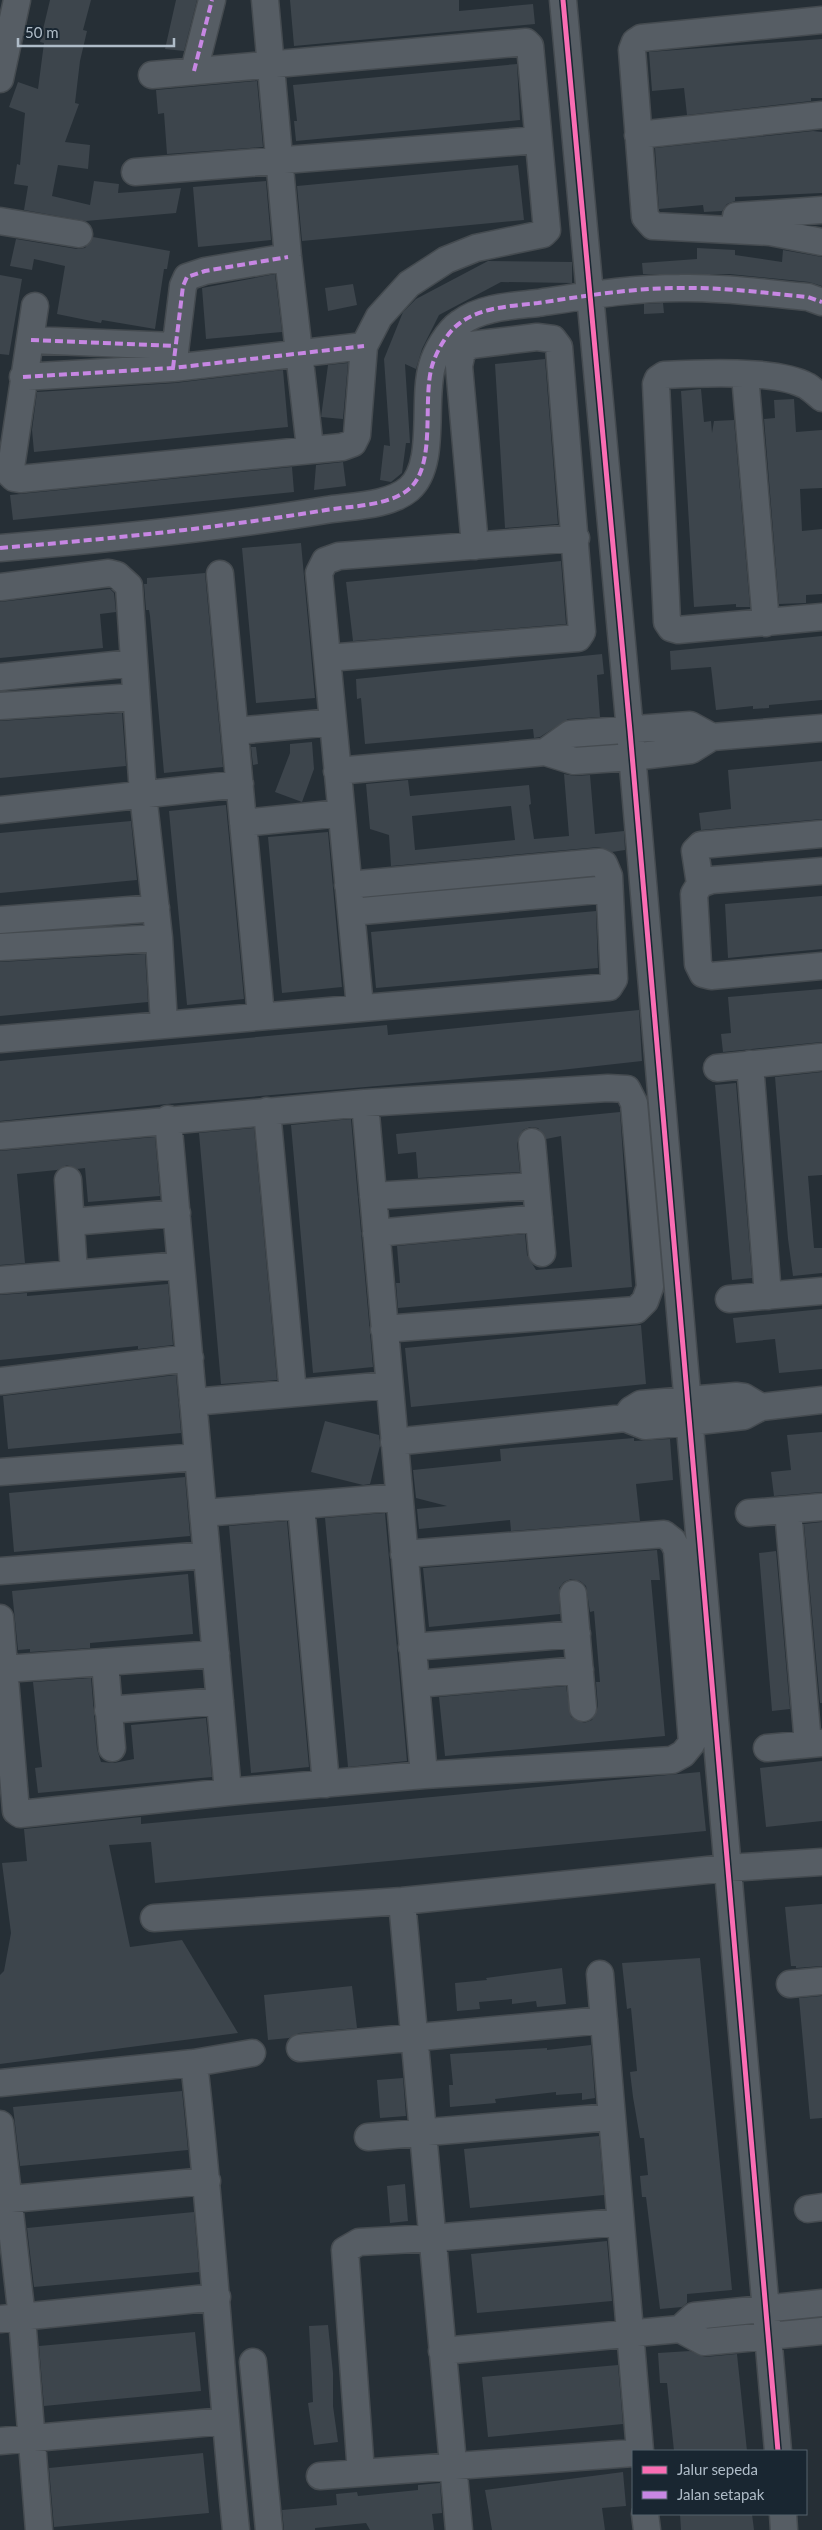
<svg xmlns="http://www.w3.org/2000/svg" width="822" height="2530" viewBox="0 0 822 2530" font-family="Lato,sans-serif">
	<rect width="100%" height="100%" fill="#262f36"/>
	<path fill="#3d454c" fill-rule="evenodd" d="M50,0H91L83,30L87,31L80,61L75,103L79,104L65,142L90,145L88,169L58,165L52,196L90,205L94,181L119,184L118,193L181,188L176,213L86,221L24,210L28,186L14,184L17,164L20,165L25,113L9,107L18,82L38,89L44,43L40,42Z
		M176,0H197L184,51L165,49Z
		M290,0H459V11L533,4L535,24L294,46Z
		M822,39V98H811V101L687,115L684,88L652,91L649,52Z
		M517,64L520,120L296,141L294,121H297L293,85Z
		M257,81L263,147L167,154L164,113L158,114L156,90Z
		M813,131L822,132V193L735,197V201L727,204L722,211L704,212L703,205L659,209L655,148Z
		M518,165L524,220L302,241L297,186Z
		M266,181L271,240L198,247L193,187Z
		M93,237L170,251L167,269H164L155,329L102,320L101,323L57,314L65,266L34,259L32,270L10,266L16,239L77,249L85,248Z
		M697,248L735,250V255L782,262L783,250L822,257V286L809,282L729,274H643L642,263L697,259Z
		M488,261L572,262V283L501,282L439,315L422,349L416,369L405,364L410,443H406L402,473L391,482L380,480L384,445L390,446L384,359L403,312L416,299Z
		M275,274L282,332L206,339L202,288Z
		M0,275L22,279L9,355L0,354Z
		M353,284L357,305L328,311L325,288Z
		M663,303L664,313L644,314V304Z
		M545,359L558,524L505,528L495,364Z
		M348,363L343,419L321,417L328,365Z
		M283,370L288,427L34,452L32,430L37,392L175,383Z
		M701,389L704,422L711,421L712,433L714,421L734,420L750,607H736V604L694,607L681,391Z
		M794,399L796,432L822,430V488L800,489L802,531L822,529V594L806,595V603L779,604L764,419L775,418L774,400Z
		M343,462L346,486L314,490L316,465Z
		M292,467L294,492L13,520L10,495Z
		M301,543L315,698L256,703L242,548Z
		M561,561L566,624L353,641L346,582Z
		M205,573L223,767L164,773L150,616L149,610H146L144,584H147V578Z
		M110,589L114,593L116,612L100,614L103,648L0,658V602Z
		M822,636V700L769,705V708L753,709V706L716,710L711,667L671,670L670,651Z
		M602,654L604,674L597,675L600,717L568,719L540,737L534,738L533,729L365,744L361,698L357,699L356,679Z
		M122,713L126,766L0,778V721Z
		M312,742L314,769L302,802L275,792L290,753V744Z
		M251,747H256L258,764L253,765Z
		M822,761V819L701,830L699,813L731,809L728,770Z
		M564,774L575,776L590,775L595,834L624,831L625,850L612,852L599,847L391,866L389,835L370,829L366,784L408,780L410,796L529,785L531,804L529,805L534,839L569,836ZM511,806L515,840L415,850L412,816Z
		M226,805L244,999L187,1005L169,811Z
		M131,821L137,880L0,893V833Z
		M328,832L342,987L282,993L268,837Z
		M822,896V949L728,958L725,904Z
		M596,911L598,968L376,988L371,932Z
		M145,954L148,1002L0,1016V962Z
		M822,989V1042L723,1052L721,1034L731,1033L728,997Z
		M639,1010L642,1061L543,1072L167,1104L0,1121V1061L387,1025L388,1035Z
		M822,1072V1175L808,1176L814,1248H822V1273L793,1276L788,1239L775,1077Z
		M736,1083L752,1278L732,1280L715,1085Z
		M620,1112L632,1287L398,1308L396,1283H400L397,1246L525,1234L527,1255L536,1270L572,1267L561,1136L546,1139L538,1128L530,1127L523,1130L517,1143L520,1172L418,1178L416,1152L398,1154L396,1134Z
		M351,1119L373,1367L313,1373L291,1125Z
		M254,1128L277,1380L221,1384L199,1133Z
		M155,1137L160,1196L88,1202L85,1168L77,1169L67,1165L57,1170L17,1174L25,1263L0,1265V1151Z
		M168,1284L173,1345L138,1349V1346L0,1360V1295L27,1293V1296Z
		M822,1309V1369L779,1373L775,1339L736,1343L733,1318Z
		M641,1325L646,1384L411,1407L405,1348Z
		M176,1375L181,1433L8,1449L3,1396Z
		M325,1421L379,1435L380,1446L370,1484L363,1485L311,1472Z
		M822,1432V1492L774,1496L771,1472L791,1470L787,1435Z
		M634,1438V1441L670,1439L673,1480L636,1484L640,1521L511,1531L510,1520L419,1529L417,1509L447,1506L416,1498L413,1470L501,1461L500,1449Z
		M185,1477L190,1536L14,1552L9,1493Z
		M385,1513L407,1761L348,1767L325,1518Z
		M287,1521L309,1767L251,1773L229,1526Z
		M822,1522V1703H820L804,1524Z
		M657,1550L660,1580H651L665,1736L445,1756L439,1697L566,1686L571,1717L584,1723L592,1720L598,1707L596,1682H600L594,1611L590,1612L586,1586L580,1581L571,1579L564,1582L559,1588L560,1614L429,1627L423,1568Z
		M776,1551L790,1709L772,1711L759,1553Z
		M188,1574L193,1634L90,1643V1648L30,1652V1649L18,1650L12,1591Z
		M91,1678L97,1749L101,1762L114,1763L134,1759L131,1725L206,1718L212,1777L38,1793L35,1768L42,1767L33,1682Z
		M822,1761V1821L766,1827L760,1768Z
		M700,1772L706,1831L155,1883L151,1842L109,1845L130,1947L182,1940L238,2033L0,2064V1975L4,1971L11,1933L2,1863L27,1861L24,1829L141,1817V1824Z
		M822,1904V1966L796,1968V1966H791L785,1907Z
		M700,1958L732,2290L687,2294V2303L682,2307L660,2309L646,2197H642L640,2176L648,2175L644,2138H640L633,2097L630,2072L637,2071L631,2008L627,2009L622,1963Z
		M562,1968L566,2004L537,2007L536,2001L512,2004V1999L479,2002L480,2009L457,2011L455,1983L487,1980L486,1978Z
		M352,1986L357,2028L299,2033L289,2038L268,2040L264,1995Z
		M822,1996V2118L810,2119L799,1998Z
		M591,2045L595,2098L582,2100V2093L556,2095V2092L495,2099L496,2103L450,2107L449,2085H453L450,2054L547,2048V2050Z
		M403,2078L406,2116L380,2118L377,2080Z
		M182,2091L188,2150L20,2166L13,2107Z
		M599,2136L604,2195L470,2208L464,2149Z
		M405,2184L408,2221L390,2223L387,2186Z
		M194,2212L199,2272L34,2287L27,2228Z
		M607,2241L612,2301L477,2313L471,2254Z
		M328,2325L333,2373V2406L338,2442L314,2445L308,2403L313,2402L309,2326Z
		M195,2332L201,2391L44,2406L39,2346Z
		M690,2351L705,2357L737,2354L747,2451H674L667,2383H660L658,2353Z
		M618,2365L623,2424L488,2437L482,2377Z
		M203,2453L209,2513L54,2527L49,2468Z
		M623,2472L626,2506L602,2508L605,2530H492L485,2490Z
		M440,2483L442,2513L432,2514L434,2530H370L366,2523L315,2528V2530H284L282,2510L337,2505L336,2494L357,2492L358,2496L418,2490V2485Z
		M680,2514H752L754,2530H681Z"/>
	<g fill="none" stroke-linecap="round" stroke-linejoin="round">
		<defs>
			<path id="minor" d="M265,0L288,257L310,448
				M563,0L630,731L778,2451
				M822,20L641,38L635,42L632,50L645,217L653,226L770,232L822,242
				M194,71L212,0
				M0,79L17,0
				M638,135L822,115
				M135,172L538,140
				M736,216L822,210
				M0,221L79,234
				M35,306L10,474L14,478L20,479L342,447L353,443L357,435L364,346L379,317L409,284L446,260L476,248L543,234L547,230L530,46L526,42L152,75
				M31,340L174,346
				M173,368L183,286L187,277L205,271L288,257
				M745,375L766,623
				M23,377L173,368L364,346
				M822,398C817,394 812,389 807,386C777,369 698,373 664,375L658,379L656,384L667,622L671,628L678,630L822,617
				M0,548C109,539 218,528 326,510C351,506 389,506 409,489C437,465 422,401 432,366C436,352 447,332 460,323C481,307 512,306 538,303C585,296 632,288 680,288C722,287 765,293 808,297L822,302
				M220,574L261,1016
				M0,587L109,573L117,575L129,586L143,794L159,938L164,1024
				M327,658L578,638L582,632L559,347L553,339L537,337L471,345L462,352L459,366L475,546
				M0,677L133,663
				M0,706L135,697
				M235,731L333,722
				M545,752L570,734L690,725L712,737
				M337,771L545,752L574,761L632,757L691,750L712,737L822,728
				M0,810L240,784
				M243,823L341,813
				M822,871L712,880L700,884L694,894L698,964L703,974L711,976L822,966
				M700,884L695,851L701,845L822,834
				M351,912L609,889
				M0,920L156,908
				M0,947L159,938
				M360,1007L319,573L325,561L339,556L576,538
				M0,1039L609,987L614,979L609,876L604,864L600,862L348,885
				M750,1064L768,1296
				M717,1068L822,1057
				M365,1103L424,1775
				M267,1111L293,1393
				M168,1119L228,1792
				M0,1136L365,1103L608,1088L627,1089L634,1103L650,1287L645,1301L636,1310L384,1329
				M532,1142L542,1253
				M68,1180L74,1273
				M373,1196L536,1186
				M71,1222L177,1213
				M376,1233L539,1218
				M0,1280L181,1265
				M729,1299L822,1291
				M0,1381L190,1358
				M193,1402L389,1385
				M625,1418L631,1410L641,1404L736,1396L744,1397L761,1407
				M394,1442L625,1418L645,1426L690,1422L744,1416L761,1407L822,1400
				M0,1472L198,1457
				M301,1505L326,1784
				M788,1510L808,1744
				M203,1513L399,1497
				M749,1513L822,1507
				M0,1571L207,1555
				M573,1594L583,1708
				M0,1618L16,1811L20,1814L228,1792L424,1775L672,1760L683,1754L692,1743L677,1550L673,1541L664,1534L404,1554
				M412,1647L577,1634
				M105,1662L112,1748
				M5,1669L216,1654
				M416,1684L580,1670
				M108,1710L220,1701
				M767,1748L822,1743
				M402,1901L459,2530
				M154,1918L402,1901L727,1868L822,1862
				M600,1974L640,2451
				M790,1984L822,1981
				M300,2048L604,2020
				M194,2063C212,2218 220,2374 236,2530
				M0,2083L194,2063L252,2053
				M0,2124L22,2318L39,2530
				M368,2137L611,2117
				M0,2200L207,2181
				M808,2209L822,2207
				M0,2319L217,2297
				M680,2329L704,2342L822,2331
				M442,2351L680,2329L694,2316L822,2303
				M253,2362L269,2530
				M0,2441L225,2421
				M361,2473L345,2250L359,2242L432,2238L620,2222
				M320,2476L633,2453
				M645,2514L647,2530
				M783,2514L784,2530"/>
		</defs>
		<use href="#minor" stroke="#454b50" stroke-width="29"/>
		<use href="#minor" stroke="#565d64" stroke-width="26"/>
		<path stroke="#c787e3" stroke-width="4" stroke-dasharray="8 4" stroke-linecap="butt" d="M194,71L212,0
			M31,340L174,346
			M173,368L183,286L187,277L205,271L288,257
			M23,377L173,368L364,346
			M0,548C109,539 218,528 326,510C351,506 389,506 409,489C437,465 422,401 432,366C436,352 447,332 460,323C481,307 512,306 538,303C585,296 632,288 680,288C722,287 765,293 808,297L822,302"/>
		<defs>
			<path id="cycleway" d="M563,0L630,731L778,2451"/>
		</defs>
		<use href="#cycleway" stroke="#192631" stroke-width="8"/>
		<use href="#cycleway" stroke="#f96db3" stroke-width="5"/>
	</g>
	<rect x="632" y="2450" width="175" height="65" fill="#192631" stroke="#55626d"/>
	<rect x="642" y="2466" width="25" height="8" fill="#f96db3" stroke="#55626d"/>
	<text x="677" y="2475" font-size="15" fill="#afbcc8">Jalur sepeda</text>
	<rect x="642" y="2491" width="25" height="8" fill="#c787e3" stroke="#55626d"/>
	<text x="677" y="2500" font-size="15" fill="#afbcc8">Jalan setapak</text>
	<path d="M18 38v8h156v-8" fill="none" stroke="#afbcc8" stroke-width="2.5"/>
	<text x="25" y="38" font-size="15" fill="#afbcc8" stroke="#192631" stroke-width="4" paint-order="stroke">50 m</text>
</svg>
